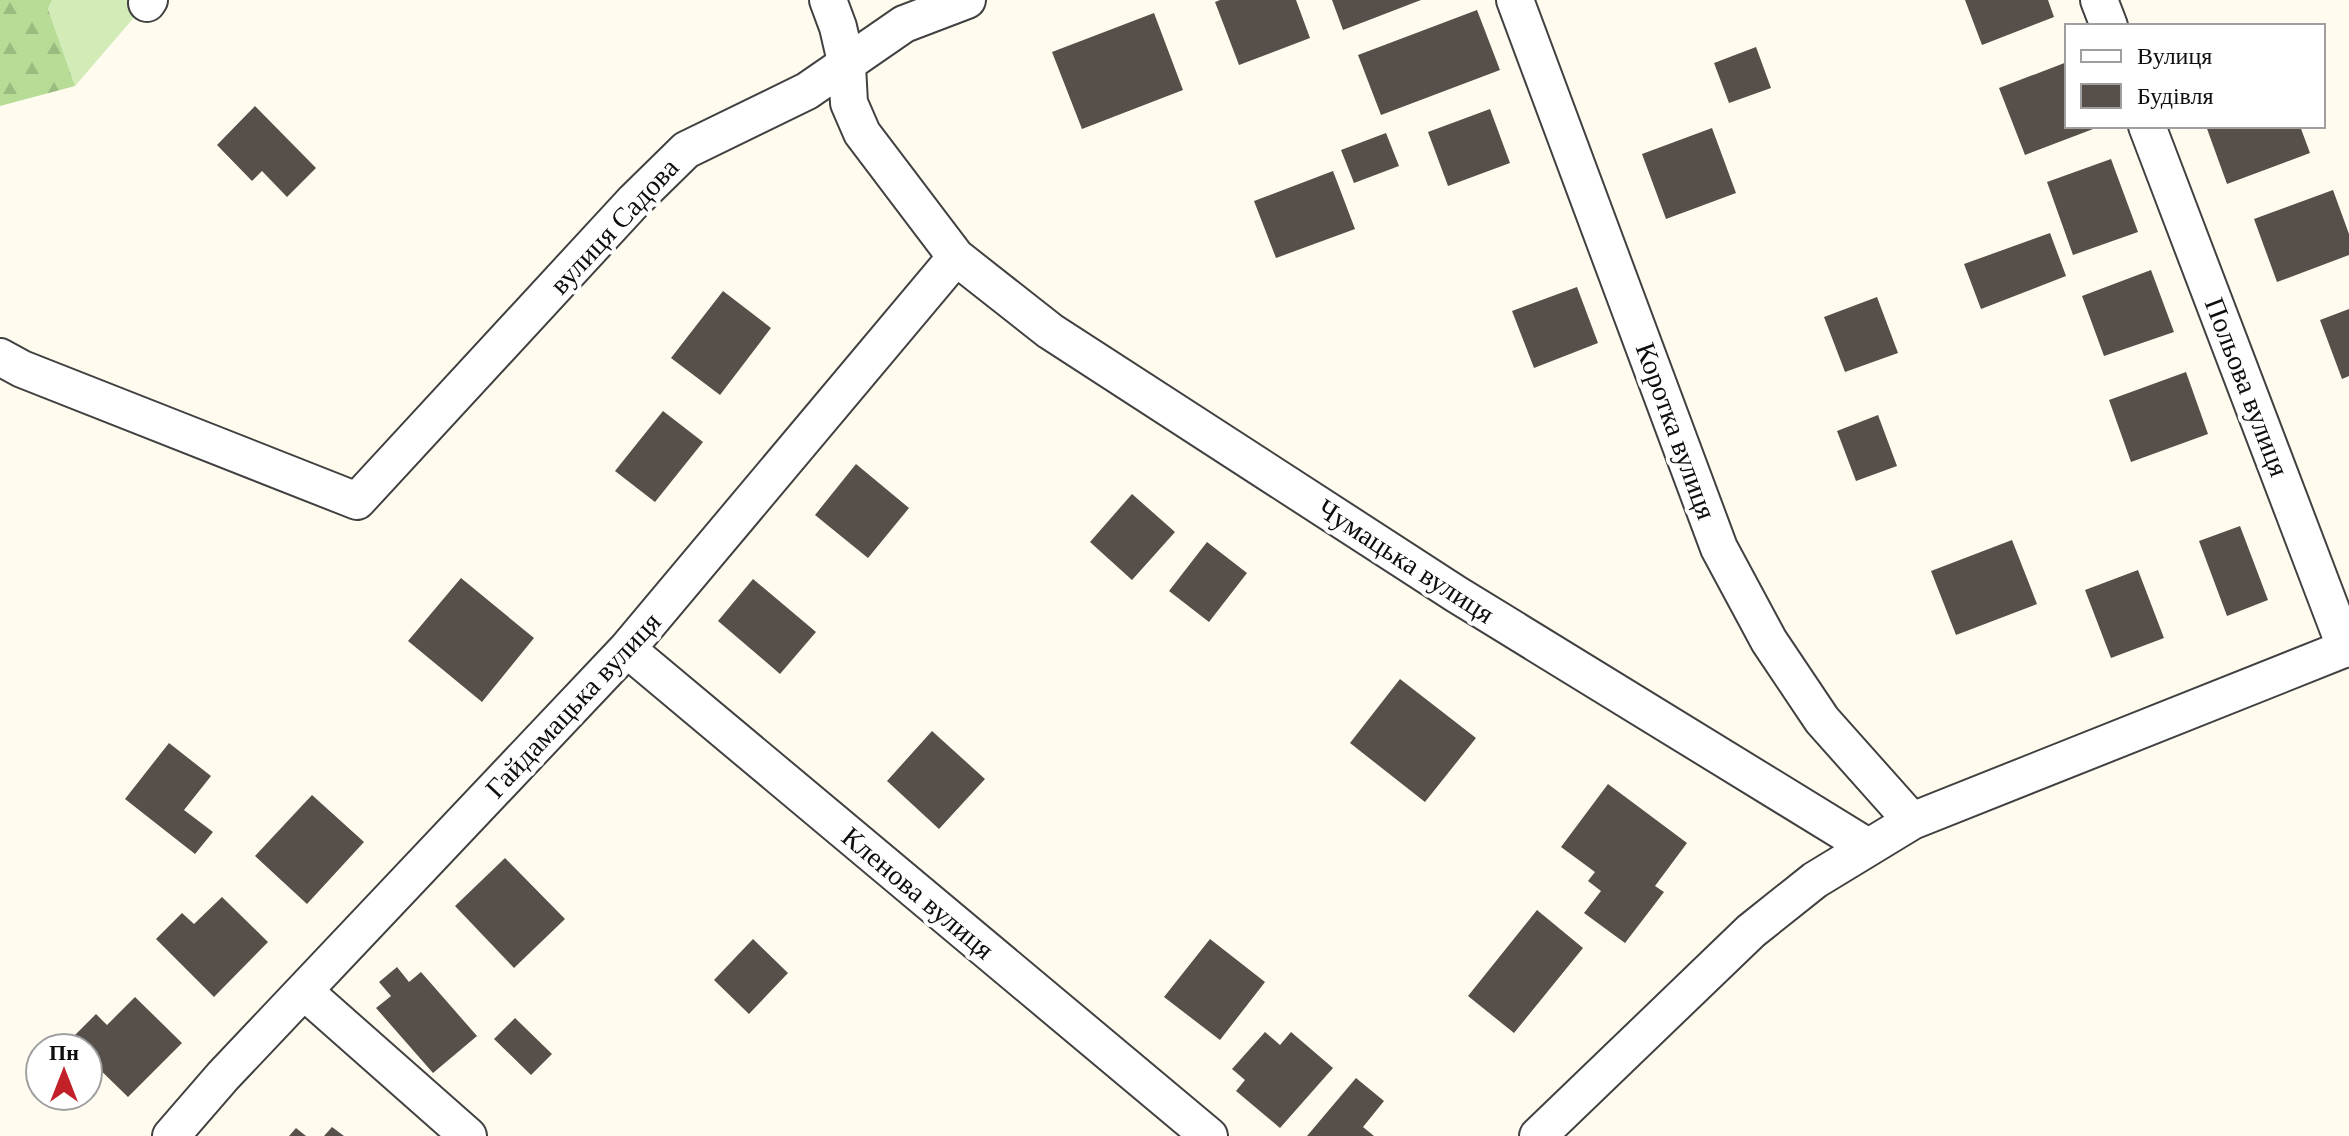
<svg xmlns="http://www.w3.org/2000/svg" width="2349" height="1136" viewBox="0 0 2349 1136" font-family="Georgia,serif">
	<defs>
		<pattern id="forest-firs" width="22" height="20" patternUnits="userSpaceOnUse" patternTransform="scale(2)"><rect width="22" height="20" fill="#b6dc95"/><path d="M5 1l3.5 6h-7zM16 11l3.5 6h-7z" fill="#9bbc7f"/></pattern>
	</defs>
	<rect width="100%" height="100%" fill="#fffcef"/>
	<path fill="#d2ebb7" d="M52,0H149L75,86L48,9Z"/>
	<path fill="url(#forest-firs)" d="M0,0H52L48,9L75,86L0,106Z"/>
	<path fill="#574f4a" d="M1220,0H1296L1310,38L1239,65L1215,2Z
		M1332,0H1421L1343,30Z
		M1965,0H2048L2054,17L1982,45Z
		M1477,10L1500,70L1381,115L1358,55Z
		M1154,13L1183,90L1082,129L1052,52Z
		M1756,47L1771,88L1729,103L1714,63Z
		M2067,62V126H2101L2025,155L1999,88Z
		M255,106L316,168L287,197L262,171L252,181L217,145Z
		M1490,109L1510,163L1448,186L1428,132Z
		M2206,126H2300L2310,153L2227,184Z
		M1712,128L1736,193L1666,219L1642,154Z
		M1386,133L1399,166L1354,183L1341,150Z
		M2111,159L2138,232L2073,255L2047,182Z
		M1333,171L1355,229L1276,258L1254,201Z
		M2333,190L2349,234V255L2277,282L2254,219Z
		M2050,233L2066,276L1981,309L1964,264Z
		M2151,270L2174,332L2104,356L2082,296Z
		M1577,287L1598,343L1534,368L1512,311Z
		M723,291L771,328L720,395L671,358Z
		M1877,297L1898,353L1845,372L1824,317Z
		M2349,309V376L2342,379L2320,320Z
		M2186,372L2208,434L2131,462L2109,400Z
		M663,411L703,442L655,502L615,471Z
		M1878,415L1897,466L1856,481L1837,431Z
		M856,464L909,508L868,558L815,515Z
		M1132,494L1175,532L1132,580L1090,542Z
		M2240,526L2268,600L2227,616L2199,541Z
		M2012,540L2037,604L1956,635L1931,571Z
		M1207,542L1247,573L1209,622L1169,591Z
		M2138,570L2164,638L2111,658L2085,590Z
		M461,578L534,638L482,702L408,641Z
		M753,579L816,632L780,674L718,621Z
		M1400,679L1476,738L1425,802L1350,743Z
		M932,731L985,779L939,829L887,781Z
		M169,743L211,776L184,810L213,832L195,854L125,799Z
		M1608,784L1687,843L1655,886L1664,892L1625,943L1584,913L1601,891L1588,881L1595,872L1561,847Z
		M312,795L364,842L307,904L255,856Z
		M505,858L565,919L514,968L455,906Z
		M222,897L268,942L214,997L156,939L182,913L194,924Z
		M1537,910L1583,948L1514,1033L1468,996Z
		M753,939L788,973L749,1014L714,980Z
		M1210,939L1265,982L1220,1040L1164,997Z
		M397,967L409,982L421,972L477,1036L433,1073L376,1008L391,996L379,982Z
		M135,997L182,1043L128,1097L88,1058V1048H78L70,1040L96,1014L107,1025Z
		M515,1018L552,1054L531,1075L494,1039Z
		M1265,1032L1280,1045L1291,1032L1333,1068L1280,1128L1236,1091L1245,1080L1232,1069Z
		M1356,1078L1384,1101L1363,1127L1374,1136H1307Z
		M332,1127L344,1136H324Z
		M296,1128L306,1136H289Z"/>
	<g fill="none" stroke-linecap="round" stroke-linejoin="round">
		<defs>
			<path id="minor" d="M828,0L838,27L847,66L849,103L862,133L956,257L1050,331L1456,594L1868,847
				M1515,0L1719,548L1769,641L1822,720L1912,821
				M2099,0L2109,26
				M147,3L149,0
				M2147,126L2346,649
				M0,357L22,369L357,501L634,201L686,150L807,91L904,24L967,0
				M627,649L1209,1136
				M305,992L468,1136
				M171,1136L223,1076L627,649L956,257
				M1538,1136L1751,931L1815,880L1912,821L2349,647"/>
		</defs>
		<use href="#minor" stroke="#414141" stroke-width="40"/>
		<use href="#minor" stroke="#fff" stroke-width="36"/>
	</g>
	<g text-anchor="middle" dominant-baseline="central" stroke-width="8" stroke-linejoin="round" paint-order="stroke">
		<g font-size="28" fill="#0e0e0e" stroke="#fff">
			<text transform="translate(614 226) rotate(-47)">вулиця Садова</text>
			<text transform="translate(2247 387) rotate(69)">Польова вулиця</text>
			<text transform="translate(1676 431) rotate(70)">Коротка вулиця</text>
			<text transform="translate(1406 561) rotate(33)">Чумацька вулиця</text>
			<text transform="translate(573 705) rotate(-47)">Гайдамацька вулиця</text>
			<text transform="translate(918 893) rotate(40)">Кленова вулиця</text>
		</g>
	</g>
	<rect x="2065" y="24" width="260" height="104" fill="#ffffff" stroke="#9f9f9f" stroke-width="2"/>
	<rect x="2081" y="50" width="40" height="12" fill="#ffffff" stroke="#9f9f9f" stroke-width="2"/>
	<text x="2137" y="64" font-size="24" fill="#0e0e0e">Вулиця</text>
	<rect x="2081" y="84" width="40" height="24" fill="#574f4a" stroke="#9f9f9f" stroke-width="2"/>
	<text x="2137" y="104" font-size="24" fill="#0e0e0e">Будівля</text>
	<g transform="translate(64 1072)"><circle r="38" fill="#ffffff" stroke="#9f9f9f" stroke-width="2"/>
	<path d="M0-6L14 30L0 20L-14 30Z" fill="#c3212a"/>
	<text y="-12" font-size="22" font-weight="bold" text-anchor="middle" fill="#0e0e0e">Пн</text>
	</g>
</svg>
